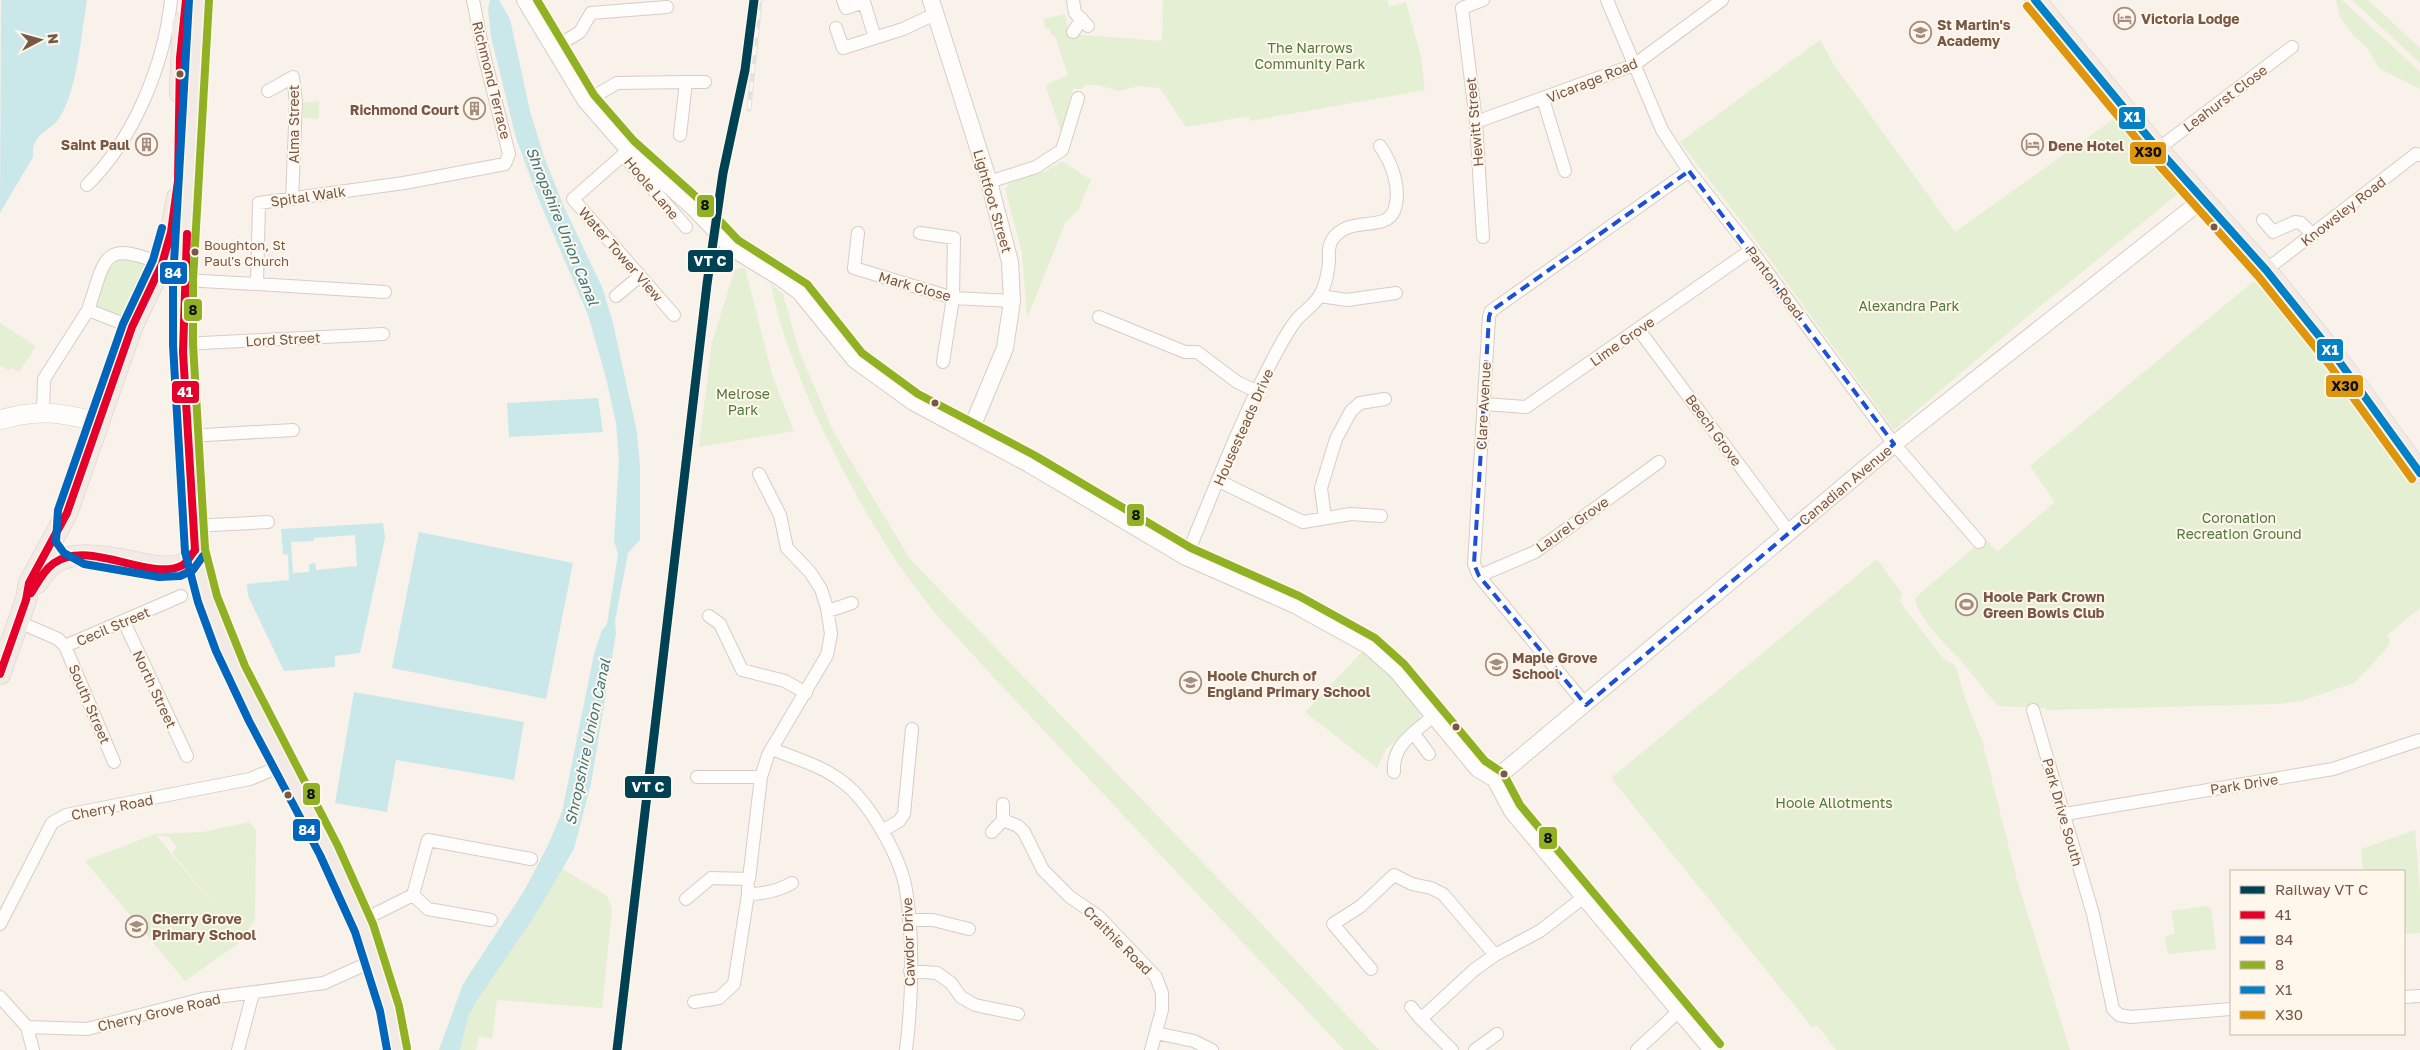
<svg xmlns="http://www.w3.org/2000/svg" width="2420" height="1050" viewBox="0 0 2420 1050" font-family="'Golos Text',sans-serif">
	<rect width="100%" height="100%" fill="#f8f2ea"/>
	<path fill="#e4efd3" fill-rule="evenodd" d="M1163,0H1387L1389,7L1406,2L1421,58L1425,90L1250,121L1249,116L1186,127L1160,88L1139,86L1118,91L1099,85H1084L1083,89H1073L1061,131L1046,87L1048,84L1068,75L1055,36L1051,35L1050,29H1046L1043,19L1065,14L1068,34L1162,41Z
		M2333,0H2342L2420,72V89L2380,69L2367,48L2352,34L2340,17L2336,0Z
		M2352,0H2368L2420,48V63Z
		M1820,40L1834,65L1955,232L2115,118L2180,192L2022,321L1894,430L1755,239L1680,142Z
		M319,101V119L303,118V103Z
		M1062,161L1091,180L1078,210L1066,221L1027,318L1022,253L1005,189L1011,182L1046,171Z
		M128,255L156,270L129,322L97,310L93,304L106,265Z
		M745,268L772,375L794,431L699,447L712,342L735,269Z
		M2259,277L2420,469V608L2387,635L2390,640L2388,647L2354,683L2301,701L2277,704L2047,710L2045,708L1998,706L1958,657C1948,649 1911,609 1916,597L1985,538L1997,552L2055,502L2030,466Z
		M771,284L783,294L799,351L834,433L910,559L1257,919L1379,1050H1344L985,668C957,637 927,606 904,572C869,522 841,468 815,413C797,371 779,328 771,284Z
		M0,323L36,346L19,372L12,368L9,371L0,365Z
		M1877,559L1902,593L1900,601L1905,609L1943,658L1956,666L1965,699L1982,740L2017,880L2070,1050H1836L1817,1025L1812,1027L1611,778Z
		M1363,651L1380,663L1421,711L1419,721L1386,749L1377,768L1305,712Z
		M249,822L256,831L255,918L242,941L185,981L85,861L155,834L203,832ZM156,835L169,837L177,847L172,852L224,918Z
		M2415,830L2420,893V933L2404,934V871H2363L2361,849Z
		M561,868L607,896L612,909L602,1008L497,1000L492,1039L479,1036L476,1050H460L468,1017L476,1002L534,917Z
		M2207,906L2211,908L2216,949L2168,954L2165,936L2175,934L2171,911Z"/>
	<path fill="#cae8e9" fill-rule="evenodd" d="M1,0H87C81,35 78,87 60,117C51,132 31,132 33,157L0,213Z
		M490,0H499L510,19L530,111L544,157L565,209L602,287L612,319L637,432L640,466V540L628,553L615,621L616,633L591,784L574,849L534,917L476,1002L468,1017L460,1050H439L463,984L524,891L549,843L562,812L594,654L602,630L607,624L618,554L614,541L619,459L616,423L605,374L588,315L538,198L516,138L491,37L488,9Z
		M598,398L603,432L509,437L507,403Z
		M383,523L385,538L360,653L335,656V667L284,671L248,596L247,584L289,580L288,555L283,554L281,529ZM355,535L357,566L316,570L315,563L309,564V572L293,573L291,542L314,541V538Z
		M419,532L573,563L546,699L392,668Z
		M354,692L524,722L514,780L396,760L387,812L335,803Z"/>
	<g fill="none" stroke-linecap="round" stroke-linejoin="round">
		<defs>
			<path id="minor" d="M843,0L846,8L864,2L875,38
				M1073,0L1075,13L1088,26
				M1607,0L1662,130L1689,171L1751,250L1894,444L1979,542
				M836,28L843,48L903,29L935,14
				M1073,32L1082,19
				M554,48L580,32L591,13L667,7
				M686,82H705
				M268,91L293,77L296,102L292,199
				M1543,99L1565,171
				M586,101L617,83L686,82L680,135
				M1476,122L1634,65L1722,0
				M627,148L623,155L686,227
				M2158,149L2292,47
				M623,155L573,199L674,315
				M989,182L1036,167L1062,150L1078,98
				M87,185C134,139 164,65 171,0
				M2263,220L2273,232L2295,222L2301,223L2313,235
				M858,233L854,268L953,298L1012,301
				M920,233L954,238L953,298L943,362
				M1483,237L1476,122L1462,8L1483,0
				M2266,270L2416,154L2420,155
				M183,280L257,284L259,203L404,183L505,164L509,154L484,55L473,0
				M257,284L385,292
				M616,296L640,276
				M1320,296L1347,300L1396,293
				M1099,317L1185,352H1197L1237,382L1256,391
				M132,327L88,310C106,258 101,239 162,264
				M1639,330L1789,532
				M183,344L383,334
				M1484,404L1526,407L1751,250
				M43,412L44,379L88,310
				M188,436L293,430
				M1219,481L1303,522L1351,514L1381,516
				M1325,518L1321,488L1336,439L1351,411L1360,403L1385,399
				M193,526L268,522
				M1186,557C1215,489 1240,420 1275,355C1282,342 1289,328 1299,317C1306,310 1316,303 1320,295C1324,288 1327,277 1328,269C1331,259 1326,250 1332,240C1349,214 1384,233 1394,211C1402,190 1392,163 1380,146
				M1479,576L1535,552L1659,462
				M828,611L852,603
				M709,616L720,624L742,670L785,681L806,693
				M19,622L58,639L65,646L181,596
				M124,622L187,756
				M65,646L114,762
				M1586,705L1479,576L1474,564L1489,317L1491,311L1689,171
				M2033,710L2093,914L2113,1009L2119,1015L2130,1017L2231,1009
				M1414,734L1429,754
				M772,749C797,759 823,766 844,783C870,803 901,858 906,890C914,938 912,1002 906,1050
				M1394,772C1392,744 1415,733 1433,716
				M697,777H761L768,755L827,655L831,634L827,608L821,589L810,572L787,548L780,515L759,474
				M1003,804V820L1018,826L1024,832L1043,870L1070,897L1098,916L1156,977L1162,993V1010L1151,1050
				M2065,814L2333,769L2420,740
				M882,831L899,821L904,814L912,729
				M992,832L1003,820
				M748,886V894C764,894 778,891 792,883
				M413,895L428,909L491,920
				M686,899L711,878L749,879L761,777
				M909,920H933L969,929
				M361,921L413,895L428,840L531,859
				M0,924L52,823L66,815L250,779L284,765
				M1371,969L1333,924L1361,906L1394,875L1412,884L1431,888L1443,894L1495,955
				M910,971L937,973L951,983L961,997L975,1005L1018,1014
				M0,997L27,1027L33,1050
				M2404,997L2420,996
				M694,1002L719,998L734,984L748,894
				M1411,1007L1421,1019
				M27,1027L87,1029L202,999L324,983L375,960
				M1156,1033L1194,1041L1212,1050
				M238,1050L253,993
				M1452,1050L1421,1019L1474,970L1495,955L1540,931L1584,897
				M1475,1050L1497,1034
				M1637,1050L1679,1011"/>
			<path id="tertiary" d="M525,0L586,101L627,148L695,209L732,248L781,278L800,292L855,360L913,402L1029,464L1186,557L1295,605L1369,646L1396,670L1478,769L1495,779L1512,811L1712,1050
				M931,0L989,182L1010,262L1012,301L1005,348L970,432
				M1495,779L1894,444L2202,200"/>
			<path id="secondary" d="M0,420C38,408 62,413 99,422"/>
			<path id="trunk" d="M199,0L191,169L183,280V344L195,550C207,617 239,679 270,739C322,837 382,938 397,1050
				M2035,0L2158,149L2266,270L2336,357L2420,473
				M180,93L183,23
				M37,583C43,575 48,566 58,561C81,548 130,562 156,566C165,567 178,568 186,562C189,560 192,554 195,550
				M0,674L26,600L29,583L67,513L132,327L162,264L171,232L177,198"/>
		</defs>
		<use href="#minor" stroke="#d6cdc6" stroke-width="14"/>
		<use href="#tertiary" stroke="#d6cdc6" stroke-width="18"/>
		<use href="#secondary" stroke="#d7cdc6" stroke-width="20"/>
		<use href="#trunk" stroke="#dacfc8" stroke-width="22"/>
		<use href="#minor" stroke="#fefdfc" stroke-width="12"/>
		<use href="#tertiary" stroke="#fefdfc" stroke-width="16"/>
		<use href="#secondary" stroke="#fefdfc" stroke-width="19"/>
		<use href="#trunk" stroke="#f2eae4" stroke-width="21"/>
		<defs>
			<path id="rail" d="M749,109L760,0"/>
		</defs>
		<use href="#rail" stroke="#e4e1e5" stroke-width="5"/>
		<use href="#rail" stroke="#fff7eb" stroke-width="3" stroke-dasharray="9" stroke-linecap="butt"/>
		<defs>
			<path id="bus-1" d="M187,234L183,352L195,550
				M31,593C38,582 44,570 54,563C91,538 150,583 183,565C188,561 191,555 195,550
				M0,674L26,600L29,583L67,513L132,327L162,264L171,232L178,181L180,58L186,0"/>
			<path id="bus-2" d="M189,0L173,280V345L185,552L198,602L216,651L249,721L320,855L355,932L380,1011L387,1050
				M162,228L153,260L123,324L58,510L56,542L64,553L84,564L159,577L180,576L193,570L203,556"/>
			<path id="bus-3" d="M209,0L193,280V344L205,549L217,596L245,666L338,846L373,924L399,1006L407,1048
				M537,0L594,95L634,141L702,202L738,240L807,284L862,353L918,394L1034,455L1191,548L1299,596L1375,638L1404,664L1485,761L1503,773L1520,805L1720,1044"/>
			<path id="bus-4" d="M2035,0L2158,149L2266,270L2336,357L2420,473"/>
			<path id="bus-5" d="M2027,6L2150,155L2258,276L2328,363L2412,479"/>
		</defs>
		<use href="#bus-1" stroke="#fff7eb" stroke-width="11"/>
		<use href="#bus-2" stroke="#fff7eb" stroke-width="11"/>
		<use href="#bus-3" stroke="#fff7eb" stroke-width="11"/>
		<use href="#bus-4" stroke="#fff7eb" stroke-width="11"/>
		<use href="#bus-5" stroke="#fff7eb" stroke-width="11"/>
		<use href="#bus-1" stroke="#e4002b" stroke-width="8"/>
		<use href="#bus-2" stroke="#0065bd" stroke-width="8"/>
		<use href="#bus-3" stroke="#91b125" stroke-width="8"/>
		<use href="#bus-4" stroke="#0281c7" stroke-width="8"/>
		<use href="#bus-5" stroke="#de960e" stroke-width="8"/>
		<defs>
			<path id="rail-1" d="M617,1050L707,284L723,173L745,70L754,0"/>
		</defs>
		<use href="#rail-1" stroke="#fff7eb" stroke-width="12"/>
		<use href="#rail-1" stroke="#004153" stroke-width="9"/>
	</g>
	<path fill="none" stroke="#1d4ed8" stroke-width="4" stroke-dasharray="10 6" stroke-linejoin="round" d="M1689,171L1894,444L1586,705L1479,576L1474,564L1489,317L1491,311Z"/>
	<defs>
		<symbol id="hotel-ring" viewBox="-11 -11 22 22"><circle r="9.5" fill="#fff7eb" stroke="#a58d80" stroke-width="1.5"/><path d="M-6-4.5h1.5V1H6V5H4.5V3h-9V5H-6ZM-4 0a1.8 1.8 0 1 1 3.6 0ZM.5 0V-2.5h3Q6-2.5 6 0Z" fill="#a58d80"/></symbol>
		<symbol id="school-ring" viewBox="-11 -11 22 22"><circle r="9.5" fill="#fff7eb" stroke="#a58d80" stroke-width="1.5"/><path d="M0-5L7-2L0 1L-7-2ZM-4 1L0 2.5L4 1V4Q0 6-4 4Z" fill="#a58d80"/></symbol>
		<symbol id="building-ring" viewBox="-11 -11 22 22"><circle r="9.5" fill="#fff7eb" stroke="#a58d80" stroke-width="1.5"/><path d="M-4-6H4V6H1V3H-1V6H-4ZM-2.5-4.3h1.7v1.8h-1.7ZM.8-4.3h1.7v1.8H.8ZM-2.5-1h1.7V.8h-1.7ZM.8-1h1.7V.8H.8Z" fill="#a58d80"/></symbol>
		<symbol id="stadium-ring" viewBox="-11 -11 22 22"><circle r="9.5" fill="#fff7eb" stroke="#a58d80" stroke-width="1.5"/><path d="M0-5a6.5 5 0 1 0 0 10a6.5 5 0 1 0 0-10ZM-3.5-1.8h7v3.6h-7Z" fill="#a58d80"/></symbol>
	</defs>
	<g fill-rule="evenodd">
		<use href="#hotel-ring" x="2112" y="6" width="25" height="25"/>
		<use href="#school-ring" x="1908" y="20" width="25" height="25"/>
		<use href="#building-ring" x="462" y="96" width="25" height="25"/>
		<use href="#building-ring" x="134" y="132" width="25" height="25"/>
		<use href="#hotel-ring" x="2020" y="132" width="25" height="25"/>
		<use href="#stadium-ring" x="1954" y="592" width="25" height="25"/>
		<use href="#school-ring" x="1484" y="652" width="25" height="25"/>
		<use href="#school-ring" x="1178" y="670" width="25" height="25"/>
		<use href="#school-ring" x="124" y="914" width="25" height="25"/>
	</g>
	<g fill="#785747" stroke="#fff7eb" stroke-width="2">
		<circle cx="180" cy="74" r="4.5"/>
		<circle cx="2214" cy="227" r="4.5"/>
		<circle cx="195" cy="252" r="4.5"/>
		<circle cx="935" cy="403" r="4.5"/>
		<circle cx="1456" cy="727" r="4.5"/>
		<circle cx="1504" cy="774" r="4.5"/>
		<circle cx="288" cy="795" r="4.5"/>
	</g>
	<g text-anchor="middle" dominant-baseline="central" stroke-width="4" stroke-linejoin="round" paint-order="stroke">
		<g font-size="13" fill="#785747" stroke="#fff7eb" text-anchor="start">
			<text x="204" y="245">Boughton, St<tspan x="204" dy="16">Paul's Church</tspan></text>
		</g>
		<g font-size="14" font-weight="bold" fill="#785747" stroke="#fff7eb" text-anchor="start">
			<text x="2141" y="18">Victoria Lodge</text>
			<text x="1937" y="24">St Martin's<tspan x="1937" dy="16">Academy</tspan></text>
			<text x="459" y="109" text-anchor="end">Richmond Court</text>
			<text x="130" y="144" text-anchor="end">Saint Paul</text>
			<text x="2048" y="145">Dene Hotel</text>
			<text x="1983" y="596">Hoole Park Crown<tspan x="1983" dy="16">Green Bowls Club</tspan></text>
			<text x="1512" y="657">Maple Grove<tspan x="1512" dy="16">School</tspan></text>
			<text x="1207" y="675">Hoole Church of<tspan x="1207" dy="16">England Primary School</tspan></text>
			<text x="152" y="918">Cherry Grove<tspan x="152" dy="16">Primary School</tspan></text>
		</g>
		<g font-size="14" fill="#50793c" stroke="#fff7eb">
			<text x="1310" y="47">The Narrows<tspan x="1310" dy="16">Community Park</tspan></text>
			<text x="1909" y="305">Alexandra Park</text>
			<text x="743" y="393">Melrose<tspan x="743" dy="16">Park</tspan></text>
			<text x="2239" y="517">Coronation<tspan x="2239" dy="16">Recreation Ground</tspan></text>
			<text x="1834" y="802">Hoole Allotments</text>
		</g>
		<g font-size="14" fill="#785747" stroke="#fff7eb">
			<text transform="translate(492 80) rotate(76)">Richmond Terrace</text>
			<text transform="translate(1592 80) rotate(-22)">Vicarage Road</text>
			<text transform="translate(2225 98) rotate(-37)">Leahurst Close</text>
			<text transform="translate(1474 122) rotate(-95)">Hewitt Street</text>
			<text transform="translate(293 124) rotate(-90)">Alma Street</text>
			<text transform="translate(652 188) rotate(50)">Hoole Lane</text>
			<text transform="translate(308 196) rotate(-8)">Spital Walk</text>
			<text transform="translate(993 201) rotate(74)">Lightfoot Street</text>
			<text transform="translate(2343 211) rotate(-38)">Knowsley Road</text>
			<text transform="translate(621 254) rotate(49)">Water Tower View</text>
			<text transform="translate(1775 282) rotate(53)">Panton Road</text>
			<text transform="translate(915 286) rotate(16)">Mark Close</text>
			<text transform="translate(283 339) rotate(-3)">Lord Street</text>
			<text transform="translate(1622 341) rotate(-35)">Lime Grove</text>
			<text transform="translate(1483 406) rotate(-87)">Clare Avenue</text>
			<text transform="translate(1243 427) rotate(-66)">Housesteads Drive</text>
			<text transform="translate(1714 430) rotate(54)">Beech Grove</text>
			<text transform="translate(1845 485) rotate(-40)">Canadian Avenue</text>
			<text transform="translate(1572 524) rotate(-35)">Laurel Grove</text>
			<text transform="translate(113 626) rotate(-23)">Cecil Street</text>
			<text transform="translate(155 689) rotate(65)">North Street</text>
			<text transform="translate(90 704) rotate(67)">South Street</text>
			<text transform="translate(2244 784) rotate(-9)">Park Drive</text>
			<text transform="translate(112 807) rotate(-11)">Cherry Road</text>
			<text transform="translate(2063 812) rotate(74)">Park Drive South</text>
			<text transform="translate(1118 940) rotate(45)">Craithie Road</text>
			<text transform="translate(908 942) rotate(-92)">Cawdor Drive</text>
			<text transform="translate(159 1012) rotate(-13)">Cherry Grove Road</text>
		</g>
		<g font-size="15" font-style="italic" fill="#3a767e" stroke="#fff7eb">
			<text transform="translate(563 226) rotate(68)">Shropshire Union Canal</text>
			<text transform="translate(587 742) rotate(-78)">Shropshire Union Canal</text>
		</g>
	</g>
	<g stroke="#fff7eb" stroke-width="2">
		<rect x="2118" y="106" width="28" height="24" rx="5" fill="#0281c7"/>
		<rect x="2129" y="141" width="38" height="24" rx="5" fill="#de960e"/>
		<rect x="696" y="194" width="19" height="24" rx="5" fill="#91b125"/>
		<rect x="687" y="249" width="47" height="24" rx="5" fill="#004153"/>
		<rect x="159" y="261" width="29" height="24" rx="5" fill="#0065bd"/>
		<rect x="183" y="298" width="20" height="24" rx="5" fill="#91b125"/>
		<rect x="2316" y="338" width="28" height="24" rx="5" fill="#0281c7"/>
		<rect x="2325" y="374" width="39" height="24" rx="5" fill="#de960e"/>
		<rect x="171" y="380" width="29" height="24" rx="5" fill="#e4002b"/>
		<rect x="1126" y="503" width="19" height="24" rx="5" fill="#91b125"/>
		<rect x="624" y="775" width="48" height="24" rx="5" fill="#004153"/>
		<rect x="302" y="782" width="19" height="24" rx="5" fill="#91b125"/>
		<rect x="292" y="818" width="29" height="24" rx="5" fill="#0065bd"/>
		<rect x="1538" y="826" width="20" height="24" rx="5" fill="#91b125"/>
	</g>
	<g font-size="14" text-anchor="middle" font-weight="bold" fill="#fff">
		<text x="2132" y="122">X1</text>
		<text x="710" y="266">VT C</text>
		<text x="173" y="278">84</text>
		<text x="2330" y="355">X1</text>
		<text x="185" y="397">41</text>
		<text x="648" y="792">VT C</text>
		<text x="307" y="835">84</text>
	</g>
	<g font-size="14" text-anchor="middle" font-weight="bold" fill="#111">
		<text x="2148" y="157">X30</text>
		<text x="705" y="210">8</text>
		<text x="193" y="315">8</text>
		<text x="2345" y="391">X30</text>
		<text x="1136" y="520">8</text>
		<text x="311" y="799">8</text>
		<text x="1548" y="843">8</text>
	</g>
	<rect x="2230" y="870" width="175" height="165" fill="#fff7eb" stroke="#c9b7a9"/>
	<rect x="2240" y="886" width="25" height="8" fill="#004153" stroke="#c9b7a9"/>
	<text x="2275" y="895" font-size="15" fill="#785747">Railway VT C</text>
	<rect x="2240" y="911" width="25" height="8" fill="#e4002b" stroke="#c9b7a9"/>
	<text x="2275" y="920" font-size="15" fill="#785747">41</text>
	<rect x="2240" y="936" width="25" height="8" fill="#0065bd" stroke="#c9b7a9"/>
	<text x="2275" y="945" font-size="15" fill="#785747">84</text>
	<rect x="2240" y="961" width="25" height="8" fill="#91b125" stroke="#c9b7a9"/>
	<text x="2275" y="970" font-size="15" fill="#785747">8</text>
	<rect x="2240" y="986" width="25" height="8" fill="#0281c7" stroke="#c9b7a9"/>
	<text x="2275" y="995" font-size="15" fill="#785747">X1</text>
	<rect x="2240" y="1011" width="25" height="8" fill="#de960e" stroke="#c9b7a9"/>
	<text x="2275" y="1020" font-size="15" fill="#785747">X30</text>
	<g transform="translate(40 40) rotate(84)" stroke="#fff7eb" stroke-width="4" paint-order="stroke">
	<path d="M0-4L9 19L0 12L-9 19Z" fill="#785747"/>
	<text y="-8" font-size="14" font-weight="bold" text-anchor="middle" fill="#785747">N</text>
	</g>
</svg>
